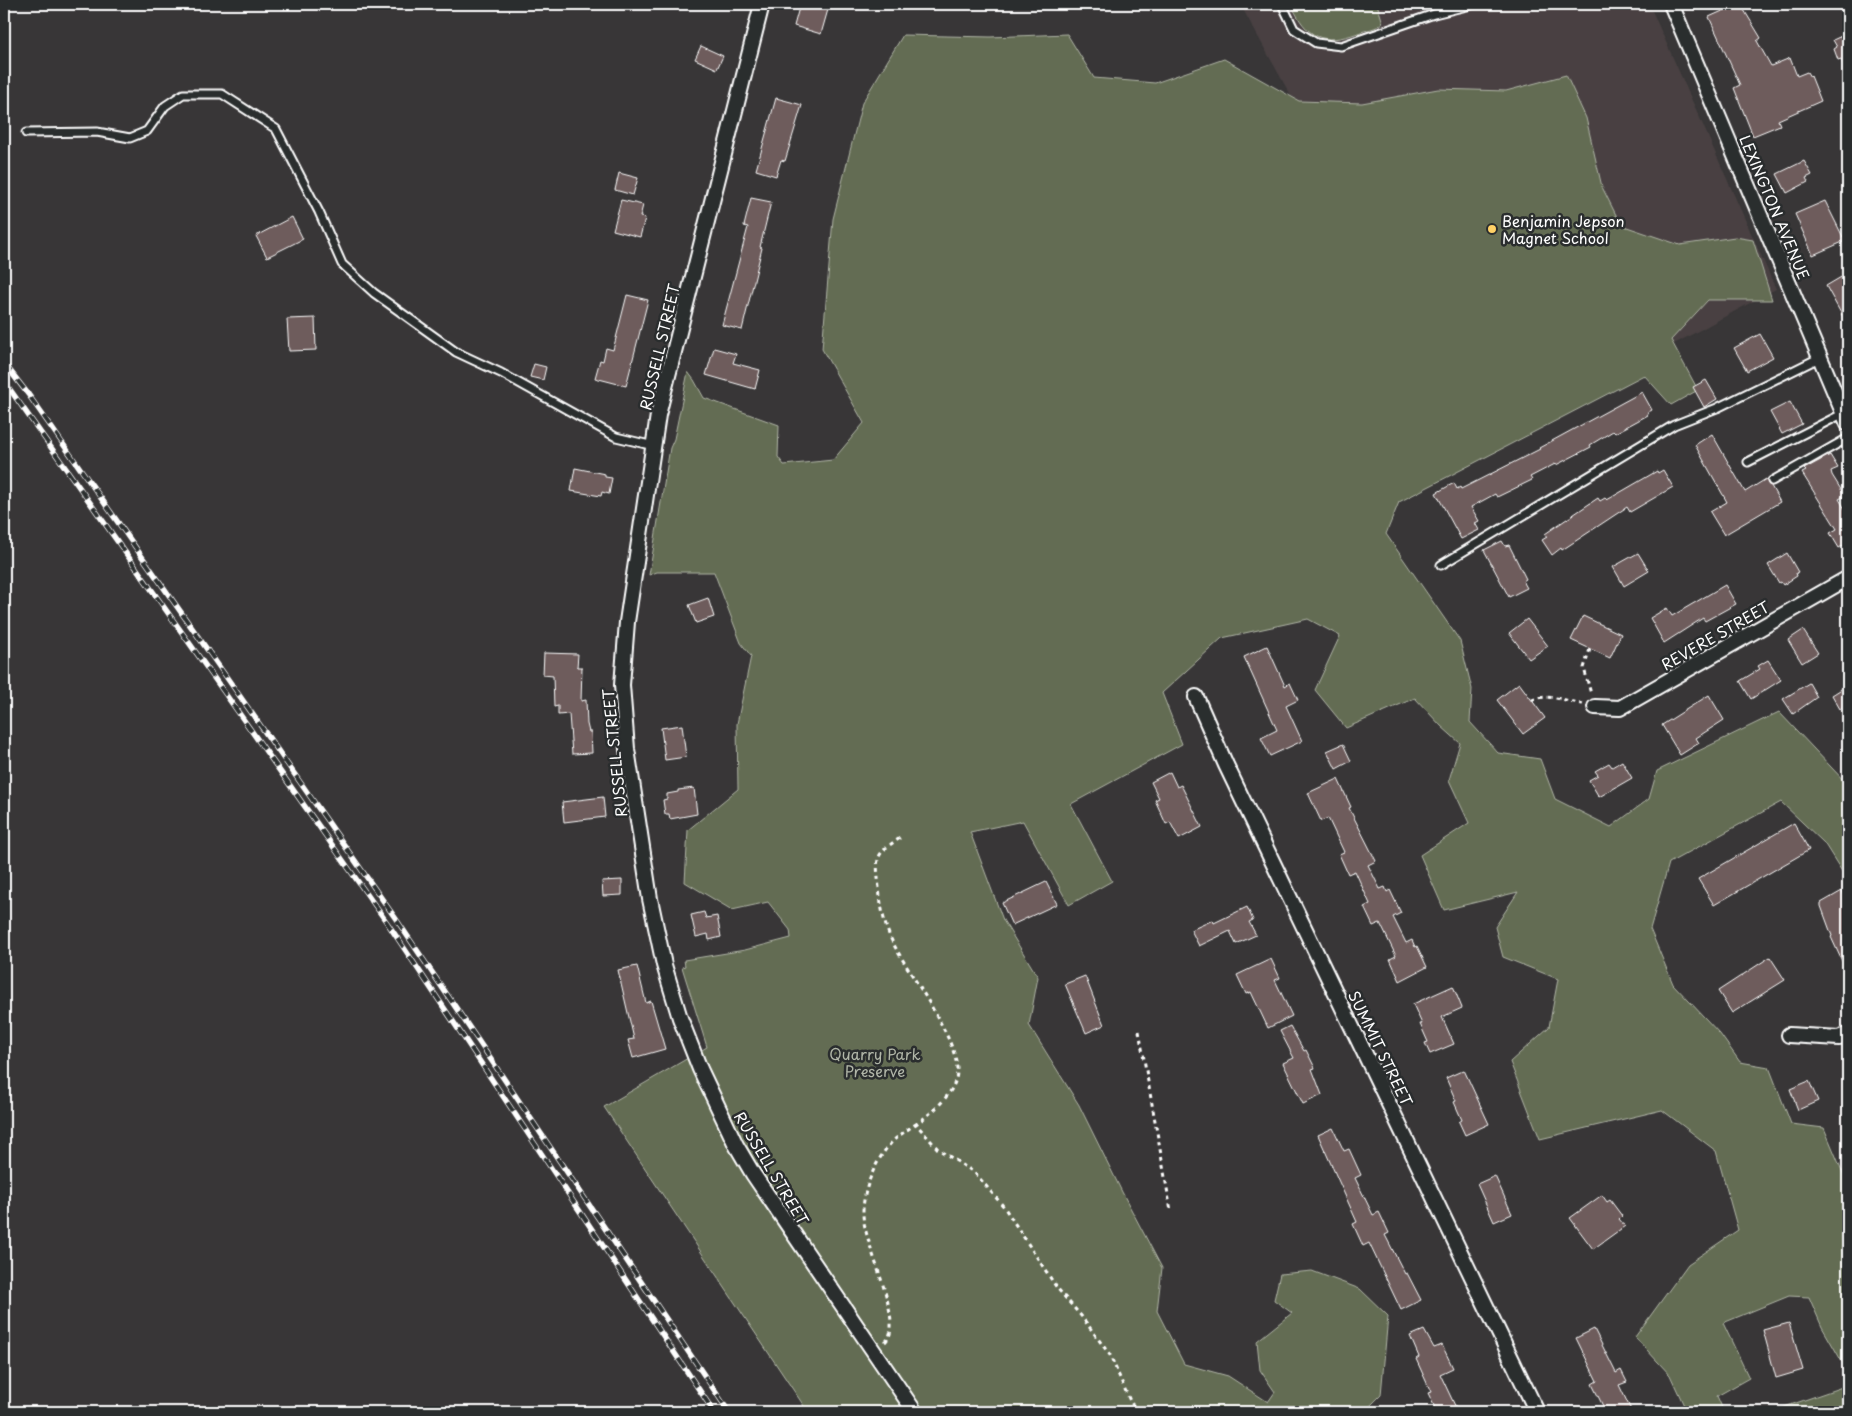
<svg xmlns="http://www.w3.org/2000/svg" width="1852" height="1416" viewBox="0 0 1852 1416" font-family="'Playpen Sans',sans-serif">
	<rect width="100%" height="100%" fill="#383637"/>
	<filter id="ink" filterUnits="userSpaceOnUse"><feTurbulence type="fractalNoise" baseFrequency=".02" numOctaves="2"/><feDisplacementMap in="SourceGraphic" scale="10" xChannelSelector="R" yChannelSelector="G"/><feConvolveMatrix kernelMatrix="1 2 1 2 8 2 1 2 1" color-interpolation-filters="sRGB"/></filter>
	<g filter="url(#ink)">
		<path fill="#484142" d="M1240,4H1649L1776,289L1637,364L1307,125Z"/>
		<path fill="#636c52" stroke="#b1b6a8" d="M1291,4H1377L1383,23C1376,29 1366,30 1358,33C1322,46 1307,38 1291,4Z
			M1067,34L1094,78L1155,83L1224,59L1299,101L1362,103L1438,89L1506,91L1566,75L1586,118L1602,187L1621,225L1680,245L1735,237L1753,240L1772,300H1708L1671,340L1698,390L1671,405L1644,375L1399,502L1386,534L1460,641L1472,689L1470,722L1498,753L1540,759L1555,799L1611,827L1649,799L1657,771L1779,712L1848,785V881L1824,843L1781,802L1669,863L1650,929L1673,984L1720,1034L1740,1062L1769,1067L1791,1124L1824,1128L1848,1185V1366L1845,1367L1822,1327L1809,1297L1789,1296L1723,1323L1749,1378L1717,1396L1724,1412H1687L1670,1375L1635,1337L1688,1264L1738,1230L1716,1151L1662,1110L1540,1139L1510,1062L1549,1027L1558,979L1503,957L1495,927L1518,892L1444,910L1420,855L1469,823L1449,780L1460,743L1441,726L1415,698L1346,728L1315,690L1340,636L1308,619L1222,638L1162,693L1182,744L1071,804L1112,881L1069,905L1023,821L970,832L1003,920L1038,977L1029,1025L1079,1105L1122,1192L1162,1268L1157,1311L1184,1364L1228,1376L1268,1402L1275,1392L1260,1370L1257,1341L1292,1313L1274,1300L1280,1274L1312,1271L1360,1289L1388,1316L1381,1395L1364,1412H808L604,1107L707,1047L682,967L685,966L684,960L745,950L791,938L790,930L768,902L732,910L685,882L688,830L738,789L737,724L751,656L741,643L714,572H657L649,575L670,448L674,439L688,372L694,380L704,398L779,425L778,457L784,465L833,460L864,423L822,349L833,219L862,103L903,35L990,37Z
			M1848,1385V1412H1770Z"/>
		<path fill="#6e5b5b" stroke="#fff" d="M800,4H821L829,6L821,34L794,26Z
			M1736,5L1737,7L1741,5L1761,38L1757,41L1771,66L1790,58L1797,76L1807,72L1810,77L1811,76L1821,101L1778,120L1780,125L1753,136L1734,88L1740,85L1709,17Z
			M1848,33V75L1841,59L1838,60L1834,49L1837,47L1833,40Z
			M701,46L723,56L717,69L695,59Z
			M776,98L802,105L785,161L781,160L776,176L756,170Z
			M1804,161L1812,175L1806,178L1808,182L1787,193L1777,174Z
			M619,173L638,178L633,195L615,190Z
			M751,198L771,202L760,247L762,248L742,330L722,325L748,227L744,226Z
			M621,200L643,205L640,217L645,218L640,237L613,230Z
			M1825,201L1845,241L1813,255L1795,214Z
			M292,217L303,239L267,257L256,236Z
			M1848,273V326L1826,286Z
			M627,295L648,300L626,386L595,378L600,360L603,361L606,348L613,350Z
			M315,318L316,350L289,351L287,319Z
			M1760,334L1773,357L1747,371L1734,348Z
			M714,348L736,354L733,363L760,370L755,389L706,375Z
			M534,364L546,367L543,380L530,377Z
			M1706,380L1717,399L1704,407L1693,387Z
			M1642,392L1652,410L1647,413L1648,415L1615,433L1613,431L1590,445L1591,447L1562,462L1556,465L1555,464L1530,477L1532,480L1497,497L1495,494L1471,507L1479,521L1475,523L1479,530L1461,539L1436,493L1454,483L1457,489L1460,487L1461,489L1540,449L1539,448Z
			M1790,402L1802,424L1782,434L1770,412Z
			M1712,434L1745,492L1766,479L1768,484L1771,486L1780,502L1724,535L1710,512L1727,502L1695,445Z
			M1830,455L1838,468L1831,471L1832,475L1845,496L1839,499L1848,514V548L1846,544L1839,548L1830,533L1837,529L1802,473L1806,471L1804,469Z
			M575,468L605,474V477L612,478L609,494L602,492L601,496L571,491Z
			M1663,470L1673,487L1630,512L1627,507L1562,550L1561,548L1552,555L1542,540L1547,537L1545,534L1555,527L1598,498L1600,501L1605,498L1607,500L1657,471L1658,473Z
			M1502,541L1505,546L1509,545L1526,579L1523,581L1527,588L1509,597L1484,550Z
			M1638,553L1649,571L1624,586L1613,567Z
			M1787,553L1798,572L1796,573L1797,576L1783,585L1781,582L1779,583L1768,565Z
			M1725,585L1736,604L1705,621L1703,618L1664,643L1650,618L1667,608L1672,616Z
			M708,598L714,617L696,623L689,605Z
			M1583,616L1621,634L1610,658L1571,640Z
			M1527,619L1548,646L1529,659L1509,633Z
			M1803,630L1818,653L1802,663L1788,640Z
			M1267,646L1285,686L1290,683L1298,700L1286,706L1302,741L1270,756L1261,738L1277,730L1244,657Z
			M544,653L578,654L577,667H582L581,701L586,700L587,724L589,732H591L592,753L572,754L569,714L558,715V706L554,707L553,676L543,675Z
			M1768,660L1781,680L1751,699L1740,681L1760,669L1758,666Z
			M1519,683L1545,718L1523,734L1497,700Z
			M1809,683L1817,697L1793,714L1783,699Z
			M1848,685V704L1840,709L1832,695Z
			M1709,695L1724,720L1696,738L1699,743L1680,755L1662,725Z
			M682,725L686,757L665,760L661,728Z
			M1343,744L1351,761L1336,769L1327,751Z
			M1622,761L1632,778L1599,797L1589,780L1598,775L1595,771L1609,763L1612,767Z
			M1170,772L1177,787L1181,785L1202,827L1179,839L1170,822L1166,824L1155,800L1159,798L1151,782Z
			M1338,779L1351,807L1349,808L1376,861L1368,865L1380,889L1385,887L1387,892L1390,890L1401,913L1393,917L1406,943L1412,940L1415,947L1417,946L1427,967L1400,981L1390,959L1396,956L1380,923L1373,926L1364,907L1370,904L1355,871L1348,874L1339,854L1344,852L1328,818L1321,821L1308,793Z
			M694,788L697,814L670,819L669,814H665L663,800L667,799V794L678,792V790Z
			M603,797L605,817L564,822L562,802Z
			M1794,823L1809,850L1714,905L1698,879Z
			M622,880V895L603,896L602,881Z
			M1046,882L1057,904L1012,925L1002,903Z
			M1842,891L1844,895L1848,893V974L1831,937L1832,936L1821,906V903Z
			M1247,907L1253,920L1249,922L1256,935L1236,944L1230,931L1199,946L1191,930L1213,920L1214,923Z
			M704,912L706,918L717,916L721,937L709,940L708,934L696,937L691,915Z
			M1770,957L1785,980L1732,1013L1718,991Z
			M1271,959L1280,978L1275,980L1292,1016L1268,1028L1251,992L1246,994L1237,975Z
			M637,966L646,1003L651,1001L665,1049L633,1058L628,1040L634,1039L618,970Z
			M1085,976L1104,1025L1086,1033L1065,984Z
			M1453,986L1462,1008L1442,1017L1454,1044L1430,1054L1425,1043L1428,1042L1420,1024H1422L1413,1004Z
			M1290,1026L1304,1051L1306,1050L1315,1068L1312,1069L1322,1095L1303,1104L1283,1063L1294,1058L1280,1031Z
			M1464,1070L1489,1124L1465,1135L1459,1122L1462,1120L1454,1102L1456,1101L1446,1078Z
			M1809,1081L1818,1101L1798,1110L1790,1089Z
			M1333,1128L1344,1151L1349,1149L1361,1175L1355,1178L1373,1215L1379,1212L1389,1233L1385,1235L1405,1274L1407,1273L1421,1300L1401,1310L1369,1243L1363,1246L1353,1224L1357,1222L1318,1135Z
			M1495,1176L1512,1214L1494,1222L1477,1184Z
			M1602,1195L1607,1202L1610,1200L1622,1216L1619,1219L1625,1226L1593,1249L1570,1218Z
			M1789,1323L1803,1370L1776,1378L1763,1330Z
			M1594,1329L1616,1373L1621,1370L1627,1382L1619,1385L1632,1412H1606L1592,1384L1597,1381L1576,1338Z
			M1424,1330L1434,1348L1442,1345L1453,1368L1440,1374L1458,1412H1437L1428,1393L1431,1392L1416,1359L1419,1357L1410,1336Z"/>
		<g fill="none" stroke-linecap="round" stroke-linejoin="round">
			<defs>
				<path id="lane" d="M1282,4L1294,29L1316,43L1341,46L1434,14L1475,4
					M26,133L97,132L130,138L147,131L165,106L183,94H222L276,129L319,212L342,264L374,293L456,352L501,373L616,437L654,446
					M1748,462L1844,413
					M1772,481L1848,438
					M1441,565L1674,425L1717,408L1821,357"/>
				<path id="street" d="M762,4L658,415L627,622L622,685L627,749L650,899L664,965L680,1018L700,1069L736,1145L753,1174L915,1412
					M1671,4L1848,424
					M1196,697L1226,765L1537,1412
					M1595,707L1620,708L1848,578
					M1789,1035L1839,1038L1848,1034"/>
			</defs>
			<use href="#lane" stroke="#fff" stroke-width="11"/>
			<use href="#street" stroke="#fff" stroke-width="18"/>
			<path stroke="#fff" stroke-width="3" stroke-dasharray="4 4" stroke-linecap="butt" d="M1590,649L1584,668L1591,694
				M1532,700C1547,693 1567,701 1583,704
				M900,838C874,855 876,857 879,888C881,907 884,926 893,943C909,974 959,1040 957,1072C956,1093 932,1113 916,1124
				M1139,1031L1171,1211
				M885,1342C907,1324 862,1242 863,1212C863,1189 876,1159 892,1142C899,1135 907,1130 916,1124L938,1149L975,1173L1004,1207L1057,1288L1082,1317L1110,1355L1130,1401L1134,1407L1144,1412"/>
			<use href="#lane" stroke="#2a2d2e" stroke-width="7"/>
			<use href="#street" stroke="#2a2d2e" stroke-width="14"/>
			<defs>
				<path id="rail" d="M4,363L28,394L396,919L729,1412
					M4,381L388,924L714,1412"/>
			</defs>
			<use href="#rail" stroke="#fff" stroke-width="5.5"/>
			<use href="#rail" stroke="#2a2d2e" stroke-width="4" stroke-dasharray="11" stroke-linecap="butt"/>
		</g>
	</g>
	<circle fill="#ffd166" stroke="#2a2d2e" stroke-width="2" cx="1492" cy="229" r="5"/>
	<g text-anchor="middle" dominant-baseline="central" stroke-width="5" stroke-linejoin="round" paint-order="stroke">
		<g font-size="15" fill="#fff" stroke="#2a2d2e">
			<text transform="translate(1775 207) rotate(67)">LEXINGTON AVENUE</text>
			<text transform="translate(659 347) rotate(-77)">RUSSELL STREET</text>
			<text transform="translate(1715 635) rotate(-30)">REVERE STREET</text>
			<text transform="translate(614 753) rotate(-96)">RUSSELL STREET</text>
			<text transform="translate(1381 1048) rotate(64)">SUMMIT STREET</text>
			<text transform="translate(772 1168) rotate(59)">RUSSELL STREET</text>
		</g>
		<g font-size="15" fill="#fff" stroke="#2a2d2e" text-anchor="start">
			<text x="1502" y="220">Benjamin Jepson<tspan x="1502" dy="17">Magnet School</tspan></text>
		</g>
		<g font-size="15" fill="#b1b6a8" stroke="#2a2d2e">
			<text x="875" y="1053">Quarry Park<tspan x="875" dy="17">Preserve</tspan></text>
		</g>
	</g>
	<rect width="1852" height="1416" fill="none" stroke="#2a2d2e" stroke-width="20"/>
	<rect x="10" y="10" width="1832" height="1396" fill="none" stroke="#fff" stroke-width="2" filter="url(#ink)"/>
</svg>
